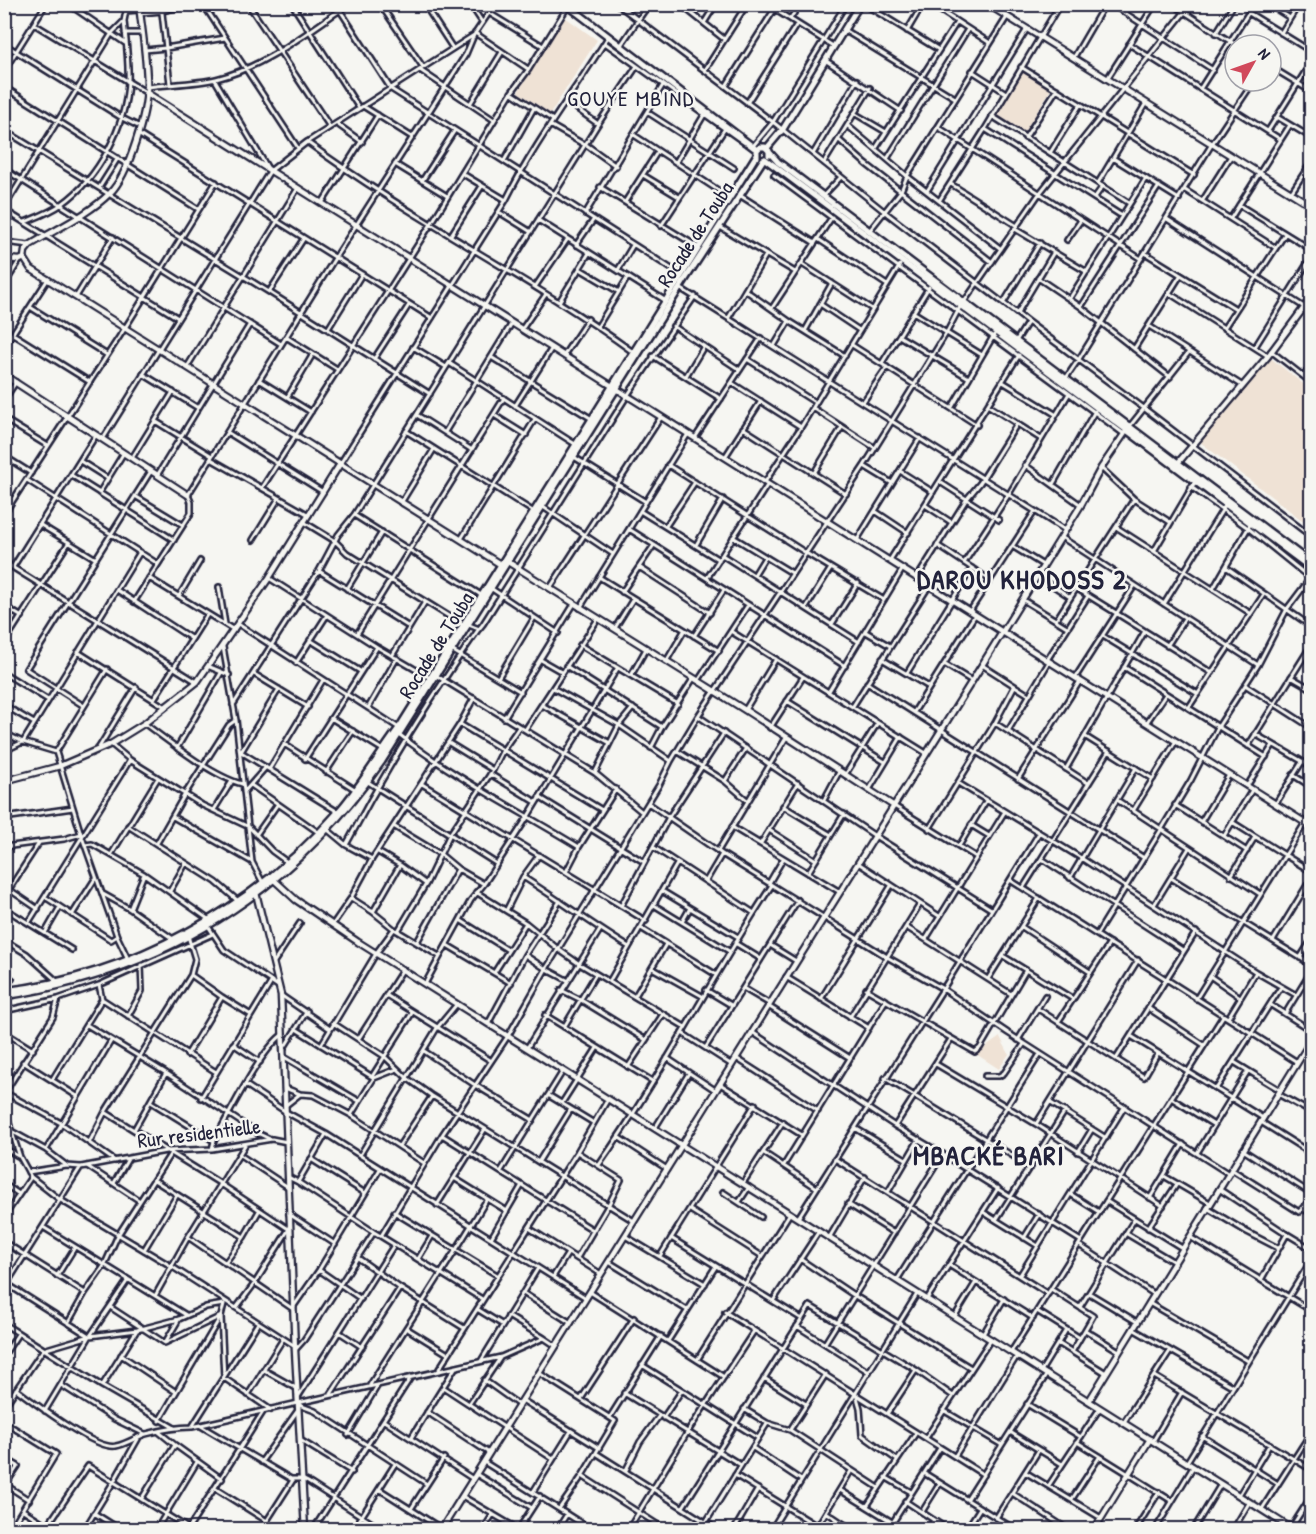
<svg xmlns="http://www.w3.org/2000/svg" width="1316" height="1534" viewBox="0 0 1316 1534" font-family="'Patrick Hand',sans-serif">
	<rect width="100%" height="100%" fill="#f6f6f2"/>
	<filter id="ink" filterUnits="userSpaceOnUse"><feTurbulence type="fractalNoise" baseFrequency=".0167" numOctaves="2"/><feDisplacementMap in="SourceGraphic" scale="12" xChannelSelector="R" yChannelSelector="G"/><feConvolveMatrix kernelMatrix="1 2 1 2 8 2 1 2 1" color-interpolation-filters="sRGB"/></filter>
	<g filter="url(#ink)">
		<path fill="#efe2d5" d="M565,17L597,40L550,114L518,92Z
			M1024,72L1051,89L1024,133L996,116Z
			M1268,356L1311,390V527L1200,442Z
			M1000,1037L1009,1054L999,1069L976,1054Z"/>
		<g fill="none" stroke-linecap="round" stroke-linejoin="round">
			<defs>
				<path id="minor" d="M68,4L125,43
					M125,4L126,11
					M161,4L170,84
					M203,4L298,148
					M248,4L330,127
					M292,4L359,108
					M336,4L391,89L681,275
					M380,4L423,67
					M424,4L452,47
					M470,4L482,22
					M617,4L773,122L885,212L1028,322L1145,409L1312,537
					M680,4L724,39
					M766,4L833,46
					M864,4L939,50
					M930,4L990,43
					M1051,4L1057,9
					M1111,4L1213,70
					M1172,4L1236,45
					M1268,4L1290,18
					M206,8L213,4
					M141,13L162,11L192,4
					M489,13L543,46
					M1249,13L1312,52
					M790,19L800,4
					M704,23L716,4
					M34,24L147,93
					M844,30L955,98
					M907,31L923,4
					M125,33H142
					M475,33L528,69
					M1216,33L1234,4
					M1281,33L1299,4
					M605,43L745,143
					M4,44L122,118L140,127
					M1129,44L1280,139
					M621,45L649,4
					M145,50L166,48L225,38
					M1074,57L1105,4
					M825,60L901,111
					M1021,67L1194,175
					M1271,67L1312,92
					M420,70L494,120
					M705,70L747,4
					M4,71L46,4
					M972,71L1006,93
					M1107,79L1155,4
					M215,80L267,167
					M726,86L774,10
					M4,87L198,209
					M147,87C169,84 194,84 216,79C265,67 307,32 349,4
					M1200,89L1254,4
					M512,93L553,120
					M566,101L598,124
					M747,103L797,24
					M470,104L502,52
					M363,106L412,137
					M647,112L734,168
					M854,113L886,132
					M992,116L1129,203
					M1277,117L1312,138
					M337,124L362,142
					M550,125L585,145
					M848,126L907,176L1001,249
					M938,127L1141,259
					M985,129L1122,216
					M4,130L269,292L430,394
					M1268,131L1312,61
					M138,134L432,318
					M634,135L730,198
					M1025,138L1057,89
					M839,140L866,164L992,262
					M307,142C411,219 528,276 633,352
					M585,144L616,166
					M753,146L773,122L846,4
					M876,148L957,22
					M1050,153L1080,105
					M813,154L857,80
					M1113,158L1179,199
					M887,159L968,29
					M504,161L534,108
					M676,162L704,115
					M824,163L870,88
					M395,164L447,196
					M4,169L281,344
					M463,174L506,200
					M643,175L679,197
					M774,175L1124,434
					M422,181L455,130
					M1098,183L1146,103
					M951,184L1017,226
					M600,187L698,247
					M99,188L118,158
					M1185,190L1276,248
					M927,191L1027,29
					M1291,193L1312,161
					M824,195L841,177
					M741,196L815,243
					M1095,197L1103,186
					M1203,200L1231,156
					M939,201L985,129L1060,4
					M625,202L658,151
					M322,203L378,115
					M1239,205L1312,250
					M6,211L178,318
					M499,212L531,232
					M585,214L663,85
					M1231,218L1290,125
					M1167,219L1304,307
					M538,220L666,301
					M25,222C37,217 51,212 62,204C99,178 126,126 128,81C129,62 126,41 124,21
					M661,226L724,130
					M720,227L795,272
					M4,228L7,203L112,33L124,21L126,11L139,10
					M1015,229L1087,272
					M870,230L901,191L907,176L1007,17
					M451,235L482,186
					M818,239L887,285
					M1067,240L1081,220
					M4,242L29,245
					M576,245L594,219
					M1145,253L1236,309
					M802,264L872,309
					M580,269L619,292
					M618,270L633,245
					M1038,278L1081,307L1170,377
					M4,285L20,260
					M535,287L567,240
					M680,288L1065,530
					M745,290L789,321L845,356
					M269,292L304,238
					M1169,293L1268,356
					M76,297L113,237
					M1070,298L1146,178
					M559,302L589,253
					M964,302L1039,194L1191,4
					M1004,302L1040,243
					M820,304L859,330
					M30,307L107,355
					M1081,307L1159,186
					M772,308L832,217
					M913,312L982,355
					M1018,312L1054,252
					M729,317L766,255
					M598,326L628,277
					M673,326L740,370
					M1149,326L1243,386
					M1224,328L1285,234
					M328,329L362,274
					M522,329L546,294
					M805,331L832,283
					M13,334L90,382
					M899,336L969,378
					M286,337L337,369
					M1016,341L1028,322
					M852,345L977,425
					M774,346L789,321
					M4,347L48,279
					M413,347L446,367
					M1255,347L1312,256
					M1134,349L1180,276
					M1271,351L1312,383
					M564,355L588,319
					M653,356L721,399
					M491,357L592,419
					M374,359L409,305
					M747,359L816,403
					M449,363L575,444
					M882,363L929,287
					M187,367L298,188
					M143,374L198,408
					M686,376L704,346
					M1303,376L1312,366
					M1066,378L1079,359L1212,144L1254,81
					M259,380L311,412
					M1003,382L1055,414
					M732,383L801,427
					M288,396L313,354
					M4,400L16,382
					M863,402L887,367
					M515,406L552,348
					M989,406L1041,439
					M952,407L994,335
					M813,408L875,448
					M417,415L472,450
					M494,415L526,435
					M4,419L48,446
					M155,421L212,456
					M1130,426L1189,352
					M743,428L846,494
					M406,431L534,512
					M227,432L323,492
					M445,432L512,323
					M695,438L761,338
					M103,439L270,171L307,142L474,35
					M4,456L31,473
					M574,457L646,502
					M725,457L761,401
					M132,458L173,392
					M211,459L309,515
					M80,461L107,478
					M340,464L506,200C535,142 574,92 608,37
					M668,465L806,553L884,600
					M1025,465L1081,505
					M864,466L892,483
					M1101,468L1134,499L1170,522
					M900,471L933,492
					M814,473L842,427
					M158,474L250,324
					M71,475L174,540
					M27,480L158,564
					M765,482L801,427L900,265
					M940,482L999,520
					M1053,484L1095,411
					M1191,487L1248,528L1311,579
					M262,488L431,224L511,93L529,69L568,6
					M99,493L123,454
					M4,494L13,500
					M135,496L183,525
					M401,503L434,449
					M925,505L951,522
					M543,507L613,554
					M640,511L719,560
					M875,511L908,533
					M4,514L125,328L216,182
					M354,515L481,595
					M304,522L335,541L347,553L463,625
					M39,524L96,559
					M666,526L695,482
					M1116,527L1250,613
					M629,529L845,666
					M733,537L792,573
					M1061,537L1258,665
					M461,539L535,419
					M253,540L279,498
					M857,540L920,438
					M696,545L723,499
					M937,545L990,580
					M1012,546L1043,565
					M1154,551L1195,482
					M722,555L859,642
					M890,560L1019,355
					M4,562L197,682
					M964,563L1009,494L1068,395
					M13,567L96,435
					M639,567L710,613
					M1226,567L1312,627
					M319,571L409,627
					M754,575L765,557
					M1037,575L1070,597
					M599,577L719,651
					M149,578L234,630
					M269,578L377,647L430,678
					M707,578L768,484
					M917,578L966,500L980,483L1017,424
					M219,587L225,624
					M550,588L661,417
					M1076,588L1212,673
					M347,589L382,532
					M492,589L558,633
					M1213,589L1251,523
					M117,590L192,639
					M622,592L654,545
					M179,596L200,561
					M1023,600L1067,627
					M134,602L191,513V502L188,495L335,258L466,54L474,35L495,4
					M1164,604L1226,504
					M4,606L22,617
					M580,608L688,434
					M806,608L831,568
					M970,611L1035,511
					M1056,620L1134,499
					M238,624L399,728
					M832,624L858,583
					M469,625L479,629L483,624L627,396L695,296
					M615,628L633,599
					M732,632L926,753
					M866,632L890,646
					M357,634L504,398
					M694,636L724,590
					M1103,636L1198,694
					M310,640L360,671
					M4,643L69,542
					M580,645L678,704
					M1167,646L1185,618
					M223,647L236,720L252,862L263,883
					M453,651L521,692
					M78,652L165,707
					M392,656L425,602
					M882,659L929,687
					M541,660L562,672
					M667,660L684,631
					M1047,660L1088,596
					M296,663L327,615
					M944,664L972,681
					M982,665L1029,695
					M566,666L662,727
					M210,667L229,675
					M1124,667L1266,757
					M4,673L48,700
					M907,673L972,568
					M254,674L308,707
					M632,674L646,649
					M437,676L595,773L642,812
					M1291,677L1312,689
					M498,678L534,618
					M1075,678L1135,585
					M698,681L748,605
					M867,683L1144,858
					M1245,685L1312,728
					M553,688L619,725L671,761
					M829,691L902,570
					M154,699L207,615
					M787,701L885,762
					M4,705L34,723
					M233,705L319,571L338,535L354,515L598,124L637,66
					M542,705L610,743
					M84,706L26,669L151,471
					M853,706L929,586
					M1189,707L1264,594
					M368,708L397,658
					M745,710L776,659
					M914,712L975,615
					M698,716L875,836L991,909
					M331,718L383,750
					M504,718L574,604
					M1147,722L1166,694
					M995,723L1088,783
					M145,724C171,743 212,776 242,784
					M460,724L602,810
					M770,728L803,677
					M525,730L598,619
					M1008,731L1049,662
					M4,733L23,742L56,752L81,834L117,936L111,940L45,897
					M1255,734L1312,767
					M400,735C455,779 519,810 579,847
					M1086,737L1153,779
					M449,743L493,770
					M111,744L130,760L202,805L249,827L272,851L287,862
					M284,744L356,790
					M1248,746L1312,644
					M177,748L221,673
					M651,748L662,727L693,679
					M98,749L136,687
					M4,751L23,742L140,552
					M677,751L725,781L748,801
					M56,752L107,669
					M241,752L338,812
					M241,752L279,689
					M305,759L377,647
					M270,768L323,680
					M1066,769L1145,631
					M326,772L353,731
					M595,773L619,725L633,708
					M490,774L536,802
					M845,775L877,724
					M1293,775L1312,787
					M1018,779L1080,681
					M725,781L746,748
					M368,782L497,864
					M958,783L1081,858L1256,972L1296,995
					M422,784L646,921
					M251,785L318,832
					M1247,786L1273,745
					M869,790L901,737
					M244,792L266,767
					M539,797L644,862
					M824,800L839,772
					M1117,800L1260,894
					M648,803L722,854L887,957L943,989L1008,1033L1229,1174
					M1276,803L1302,762
					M1175,805L1247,851
					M783,806L831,835
					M894,806L976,857
					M214,810L232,781
					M1133,811L1176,741
					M173,817L252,862
					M4,818L73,808
					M1201,822L1229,775
					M1232,822L1312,872
					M971,825L989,836
					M128,826L216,882L238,901
					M395,827L440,854L458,869L484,884
					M732,827L840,892
					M929,829L995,723L1014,687
					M328,830L346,845L372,859
					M769,830L816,860
					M256,835L277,805
					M1224,836L1252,790
					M157,843L185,794L229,725L236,720
					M761,843L798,783
					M85,845L92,844L144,874L208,919
					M346,845C385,771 430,698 478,630
					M959,846L986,801
					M4,847L64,839L81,834
					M653,847L754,913
					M718,851L786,738
					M378,852L400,865L426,884
					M111,855L158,778
					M1042,859L1184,951
					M858,863L939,916
					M566,872L579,847L616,789
					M808,873L844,814
					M1231,876L1255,837
					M523,877C559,900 593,925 629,947
					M1070,878L1136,768
					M1171,878L1312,965
					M1010,880L1297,1062
					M706,881L722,854
					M769,883L783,859
					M1023,888L1109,751
					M10,890L38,909
					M170,891L186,863
					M662,891L738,937
					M476,892L526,923L558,949L578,963L685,1027
					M103,894L130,909L173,939
					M4,897L39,843
					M351,898L373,912L394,929L439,956
					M654,905L729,951
					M1154,905L1189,848
					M621,906L669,817L724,733
					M4,908L72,950
					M130,909L144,874
					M507,909L523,877L539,855
					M373,912L400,865
					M72,915L95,879
					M460,920L508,950
					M29,922L130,760
					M682,922L690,908
					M333,924L351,898L372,859L460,724L474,698
					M208,926L224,950L278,986
					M906,927L1011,994
					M1022,927L1090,972
					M641,928L715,974
					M398,931L426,884L450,834L493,770L503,750L519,727
					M45,933L60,907
					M1097,934L1161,830L1191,780L1218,727L1258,665L1287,609L1312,576
					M117,936L128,959
					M926,939L1004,813
					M4,940L27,954L57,981
					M1273,941L1312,877
					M417,942L458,869
					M735,943L761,959
					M447,945L511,983
					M770,945L796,961
					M525,955L546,969L567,980
					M1003,956L1073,999
					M1300,958L1312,939
					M274,962L300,923
					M652,968L702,996
					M494,973L526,923
					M4,975L12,979
					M191,975L222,997L251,1015
					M1210,976L1240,997
					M786,977L869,1028
					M988,979L1039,898
					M609,982L677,864
					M425,984L471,900L484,884L527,818L617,669
					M743,988L770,1004
					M866,989L975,1052L980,1048L1026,970
					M561,990L581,1000L646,1040
					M706,990L731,1005
					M386,995L490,1060
					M282,996L330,1029
					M635,996L666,944
					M102,999L216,1072
					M821,999L891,886
					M1196,999L1305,823
					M1271,1005L1312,1031
					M768,1006L850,1058
					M1148,1008L1204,1045
					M1038,1009L1144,1077L1158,1053
					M4,1011L58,999L99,985L213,934
					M1285,1014L1312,970
					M545,1015L652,1081
					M128,1016L142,991L141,965
					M850,1017L920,904
					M1228,1018L1256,972
					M1058,1022L1110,943
					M333,1023L384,1056L407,1078L432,1096L634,1221
					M488,1024L525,955L560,901
					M87,1025L166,1073L257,1133L270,1139
					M564,1027L596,974
					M296,1029L374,1078L397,1069
					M4,1032L33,1050
					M752,1032L895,1126L951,1039
					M682,1033L732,1065
					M1131,1036L1263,1118
					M359,1038L403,969
					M1018,1040L1045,996
					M233,1044L260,1062
					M321,1045L377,952L394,929
					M706,1047L798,900
					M284,1048L307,1011
					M527,1048L600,930
					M424,1051L475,1085L533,1120
					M187,1055L222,997
					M284,1057L359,1101
					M667,1058L715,1090
					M736,1058L818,1111
					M1116,1059L1196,932
					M23,1062L77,1096
					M1234,1062L1280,1090
					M936,1064L1036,1124L1163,1206
					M628,1067L663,1014
					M373,1075L412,1013
					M985,1076H999L1004,1073L1024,1044
					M885,1078L1031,1167
					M52,1080L102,999L99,985
					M720,1084L802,1135
					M246,1085L286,1112L326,1134L586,1298
					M285,1088L300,1094L313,1095L351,1115L424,1163
					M1216,1089L1281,987
					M4,1092L61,1123L115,1161
					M5,1092L53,1017L58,999
					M1278,1094L1312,1113
					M548,1095L594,1123
					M201,1098L272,981
					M1171,1098L1214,1125
					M151,1102L214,1141
					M562,1103L597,1048
					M1051,1103L1106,1138
					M286,1105L300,1094
					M4,1108L20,1157L31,1177L59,1199L171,1266L295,1346
					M105,1112L221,1184L290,1230
					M351,1115L374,1078
					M1261,1122L1312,1154
					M1036,1124L1138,960
					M895,1126L929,1146L1081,1241
					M655,1128L689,1073
					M855,1128L906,1159
					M134,1130L166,1073
					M13,1132L46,1150L67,1166
					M442,1135L593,1230
					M618,1137L667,1169
					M89,1143L105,1112L191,975L195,959L188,936
					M399,1146L432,1096
					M4,1148L18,1156
					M212,1149L214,1141C230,1113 258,1054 282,1035
					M46,1150L111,1041
					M1243,1150L1312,1194
					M1078,1152L1092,1129
					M764,1153L817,1188
					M1197,1153L1248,1071
					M240,1155L288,1187
					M360,1155L437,1028L457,1004
					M311,1159L365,1193
					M835,1159L1048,1294
					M539,1161L571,1109
					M599,1165C662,1075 712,976 772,885
					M784,1165L886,1000
					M87,1166L140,1201
					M1231,1169L1299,1212L1312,1198
					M501,1171L563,1071
					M28,1172L67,1166L81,1167L166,1151L212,1149L272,1139L287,1142
					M1164,1176L1210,1203
					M288,1177L298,1182L374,1232L482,1299
					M454,1178L507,1211
					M154,1180L244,1237
					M298,1182L326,1134
					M114,1183L128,1159
					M743,1183L783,1122
					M4,1184L19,1194
					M1219,1189L1287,1234
					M723,1192L761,1217
					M888,1192L919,1139
					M1072,1195L1099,1212
					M1150,1198L1183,1144
					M1106,1201L1182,1248
					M739,1202L749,1187
					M848,1204L894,1233
					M437,1205L485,1129
					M1207,1208L1247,1232L1278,1248
					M1303,1209L1312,1214
					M690,1210L762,1256
					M394,1212L497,1275
					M983,1212L1038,1246
					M289,1214L335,1244
					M4,1217L31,1177
					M798,1218L943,989L1039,833
					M996,1220L1065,1111
					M43,1227L186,1315
					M529,1228L601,1274
					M1148,1228L1177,1184
					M1127,1234L1174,1262
					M381,1236L442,1135L508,1036L546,969L659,785L671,761L698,716L864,466L947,332L960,307
					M625,1236L705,1284
					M188,1237L293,1309
					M1190,1237L1312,1311
					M491,1238L522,1185
					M671,1238L802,1319
					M829,1238L865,1177
					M1024,1238L1039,1214
					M4,1242L85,1293
					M1079,1245L1154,1294
					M144,1250L177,1195
					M660,1256L755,1104
					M358,1258L400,1288L464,1328
					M577,1258L609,1204L621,1180L577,1152
					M418,1259L432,1236
					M800,1259L855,1296L971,1368
					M609,1262L687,1310
					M225,1263L244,1237L259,1211
					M949,1265L1033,1318
					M319,1270L361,1299
					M1020,1275L1125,1106
					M57,1276L75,1247
					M553,1277L568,1253
					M897,1280L1040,1054
					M1261,1280L1287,1234L1312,1249
					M7,1284L89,1336
					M4,1288L80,1168
					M1051,1289L1093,1316L1072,1352
					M590,1292L724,1377
					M523,1293L571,1323
					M1089,1293L1137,1322
					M155,1296L188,1237L245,1145
					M927,1299L998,1188
					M773,1301L819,1231
					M1149,1303L1248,1361
					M294,1306L319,1270L380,1169
					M110,1307L165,1343L221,1316L224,1378L271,1410
					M237,1307L255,1283L289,1229
					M1080,1307L1134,1220
					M477,1309L503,1325
					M1037,1311L1080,1338
					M725,1312L984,1475
					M508,1316L544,1338
					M955,1316L976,1282
					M68,1323L85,1293L104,1266L118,1235L171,1153
					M4,1324L102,1386L173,1427
					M797,1326L869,1372
					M406,1328L448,1354
					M1133,1329L1232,1386
					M1085,1330L1119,1351
					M339,1332L362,1347
					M983,1334L1004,1299
					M166,1341L179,1319
					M668,1341L716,1266
					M825,1343L943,1154
					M1058,1343L1106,1373
					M295,1350L304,1340L374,1232
					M1011,1352L1223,1016
					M4,1355L18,1334
					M121,1355L176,1392
					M697,1360L790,1213
					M481,1361L538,1268
					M642,1365L758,1438
					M439,1369L577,1152L608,1099
					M264,1370L296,1388
					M1041,1371L1066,1330
					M539,1373L615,1421L582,1476L559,1509
					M1154,1376L1312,1470
					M764,1378L806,1404
					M484,1380L519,1405
					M61,1385L114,1419L145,1434
					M370,1385C409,1322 450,1262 487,1199
					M102,1386L137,1330
					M443,1387L553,1459
					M16,1389C33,1402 97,1451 116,1446C127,1444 136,1437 146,1434C161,1430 176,1427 192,1427L258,1323
					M624,1393L741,1465
					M331,1394L400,1288
					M856,1394L860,1408L862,1435L897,1460
					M248,1395L283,1339
					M298,1397L394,1245
					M581,1399L634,1318
					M522,1400L599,1448
					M469,1404L500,1358
					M1027,1404L1081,1437
					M299,1405L315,1411L427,1484
					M4,1407L43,1350L90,1336L137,1330L179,1319L206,1307L224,1304
					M744,1409L767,1423L790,1430L879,1488
					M943,1410L1002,1445
					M45,1411L90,1336L128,1280
					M427,1412L489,1453
					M887,1414L916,1370
					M610,1417L661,1336
					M663,1418L682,1390
					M159,1421L221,1316L224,1304
					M384,1421L473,1479
					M4,1422L56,1454L10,1530
					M1124,1422L1170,1351
					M201,1426L291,1479H302L308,1482L383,1530
					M192,1427L501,1357L544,1338L556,1346
					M790,1430L826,1374
					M1010,1432L1062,1464
					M348,1435L378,1385
					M1202,1436L1278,1484
					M411,1438L455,1368
					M926,1438L991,1339
					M300,1440L352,1472
					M1153,1441L1182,1392
					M1077,1442L1172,1501
					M175,1445L222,1479
					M753,1448L801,1480
					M596,1453L718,1530
					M955,1456L1017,1356
					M4,1458L18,1466L4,1487
					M261,1462L298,1410
					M484,1462L592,1530
					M1187,1462L1312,1259
					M626,1470L640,1442L659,1416
					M1025,1472L1101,1518
					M924,1473L1016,1530
					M476,1474L532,1508
					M735,1475L817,1526
					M582,1476L666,1530
					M885,1477L911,1492
					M6,1485L29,1500
					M1049,1485L1100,1408
					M216,1489L267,1521
					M379,1489L442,1529
					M840,1490L892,1522
					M533,1492L571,1431
					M1012,1493L1069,1530
					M1239,1495L1270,1444
					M462,1496L518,1529
					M142,1498L175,1445L159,1432
					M1072,1499L1100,1456
					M967,1500L1047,1374
					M905,1501L949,1530
					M867,1506L916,1433
					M683,1507L810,1306L916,1370L953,1396
					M411,1509L444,1458
					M1262,1509L1312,1431
					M23,1510L55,1530
					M826,1512L853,1530
					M922,1512L940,1483
					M94,1513L121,1530
					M996,1518L1039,1450
					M48,1525L88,1466L191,1530
					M1138,1525L1146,1530
					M189,1528L263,1412
					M1291,1528L1312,1495
					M84,1530L114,1481L138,1439
					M156,1530L197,1462
					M261,1530L293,1480
					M313,1530L411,1377
					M353,1530L395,1464
					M483,1530L493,1514
					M518,1530L540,1496
					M557,1530L567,1514
					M628,1530L687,1433L754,1331
					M701,1530L767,1424
					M734,1530L758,1489
					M771,1530L917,1294
					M815,1530L851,1471
					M888,1530L940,1448
					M928,1530L934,1520
					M966,1530L980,1508
					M1135,1530L1159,1492
					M1155,1530L1193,1467
					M1193,1530L1221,1484
					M1233,1530L1249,1503"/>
				<path id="tertiary" d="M987,4L1312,206
					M147,93L1312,827
					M24,258L31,269L503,566
					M4,375L188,495
					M1177,464L1268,356L1312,297
					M508,562L745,710L894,806
					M4,781L60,766L111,744L145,723L197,682L269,578L340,464
					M272,878L296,900L358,942L1294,1530
					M1089,1401L1312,1039
					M441,1530L982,665L1081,505L1101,468L1127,430
					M1094,1530L1150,1439"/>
				<path id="secondary" d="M4,259L20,260L24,258L25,251L30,245C56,229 88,215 110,193C129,174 147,113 147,86C147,59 142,31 139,4
					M256,893L281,995L295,1350L305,1530"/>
				<path id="primary" d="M566,4L757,150V157
					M767,148L783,129L860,4
					M757,150L760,147H765L769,151V155
					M769,152L778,162L1312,564
					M765,159L1312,569
					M4,991C133,976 256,907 340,810C362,784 379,755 399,728L756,156
					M4,996C164,972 290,893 382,761L686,278L763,160"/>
			</defs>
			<use href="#minor" stroke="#22223b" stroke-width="8"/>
			<use href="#tertiary" stroke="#22223b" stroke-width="9"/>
			<use href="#secondary" stroke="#22223b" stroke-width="9"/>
			<use href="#primary" stroke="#22223b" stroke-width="10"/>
			<use href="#minor" stroke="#f6f6f2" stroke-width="3"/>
			<use href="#tertiary" stroke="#f6f6f2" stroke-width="4.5"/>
			<use href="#secondary" stroke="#f6f6f2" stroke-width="4.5"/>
			<use href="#primary" stroke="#f6f6f2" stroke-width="5"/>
		</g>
	</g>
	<g text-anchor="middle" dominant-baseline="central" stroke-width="5" stroke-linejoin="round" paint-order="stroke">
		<g font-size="21" fill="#22223b" stroke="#f6f6f2">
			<text transform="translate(695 234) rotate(-57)">Rocade de Touba</text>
			<text transform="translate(436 645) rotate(-58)">Rocade de Touba</text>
			<text transform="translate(199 1133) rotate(-7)">Rur residentielle</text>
		</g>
		<g font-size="22" letter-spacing="1.5" fill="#22223b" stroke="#f6f6f2">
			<text x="631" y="98">GOUYE MBIND</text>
		</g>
		<g font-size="27" font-weight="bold" letter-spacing="1.5" fill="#22223b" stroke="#f6f6f2">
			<text x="1022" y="579">DAROU KHODOSS 2</text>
			<text x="989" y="1155">MBACKÉ BARI</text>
		</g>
	</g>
	<rect width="1316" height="1534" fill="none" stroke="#f6f6f2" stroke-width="24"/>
	<rect x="12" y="12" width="1292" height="1510" fill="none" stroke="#22223b" stroke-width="2" filter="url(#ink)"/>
	<g transform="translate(1253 63) rotate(50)"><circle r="28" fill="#f6f6f2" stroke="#a1a1a9" stroke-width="1.5"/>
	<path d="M0-4.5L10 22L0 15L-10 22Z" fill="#d1495b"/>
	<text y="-9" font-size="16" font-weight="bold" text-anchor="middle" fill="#22223b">N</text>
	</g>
</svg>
